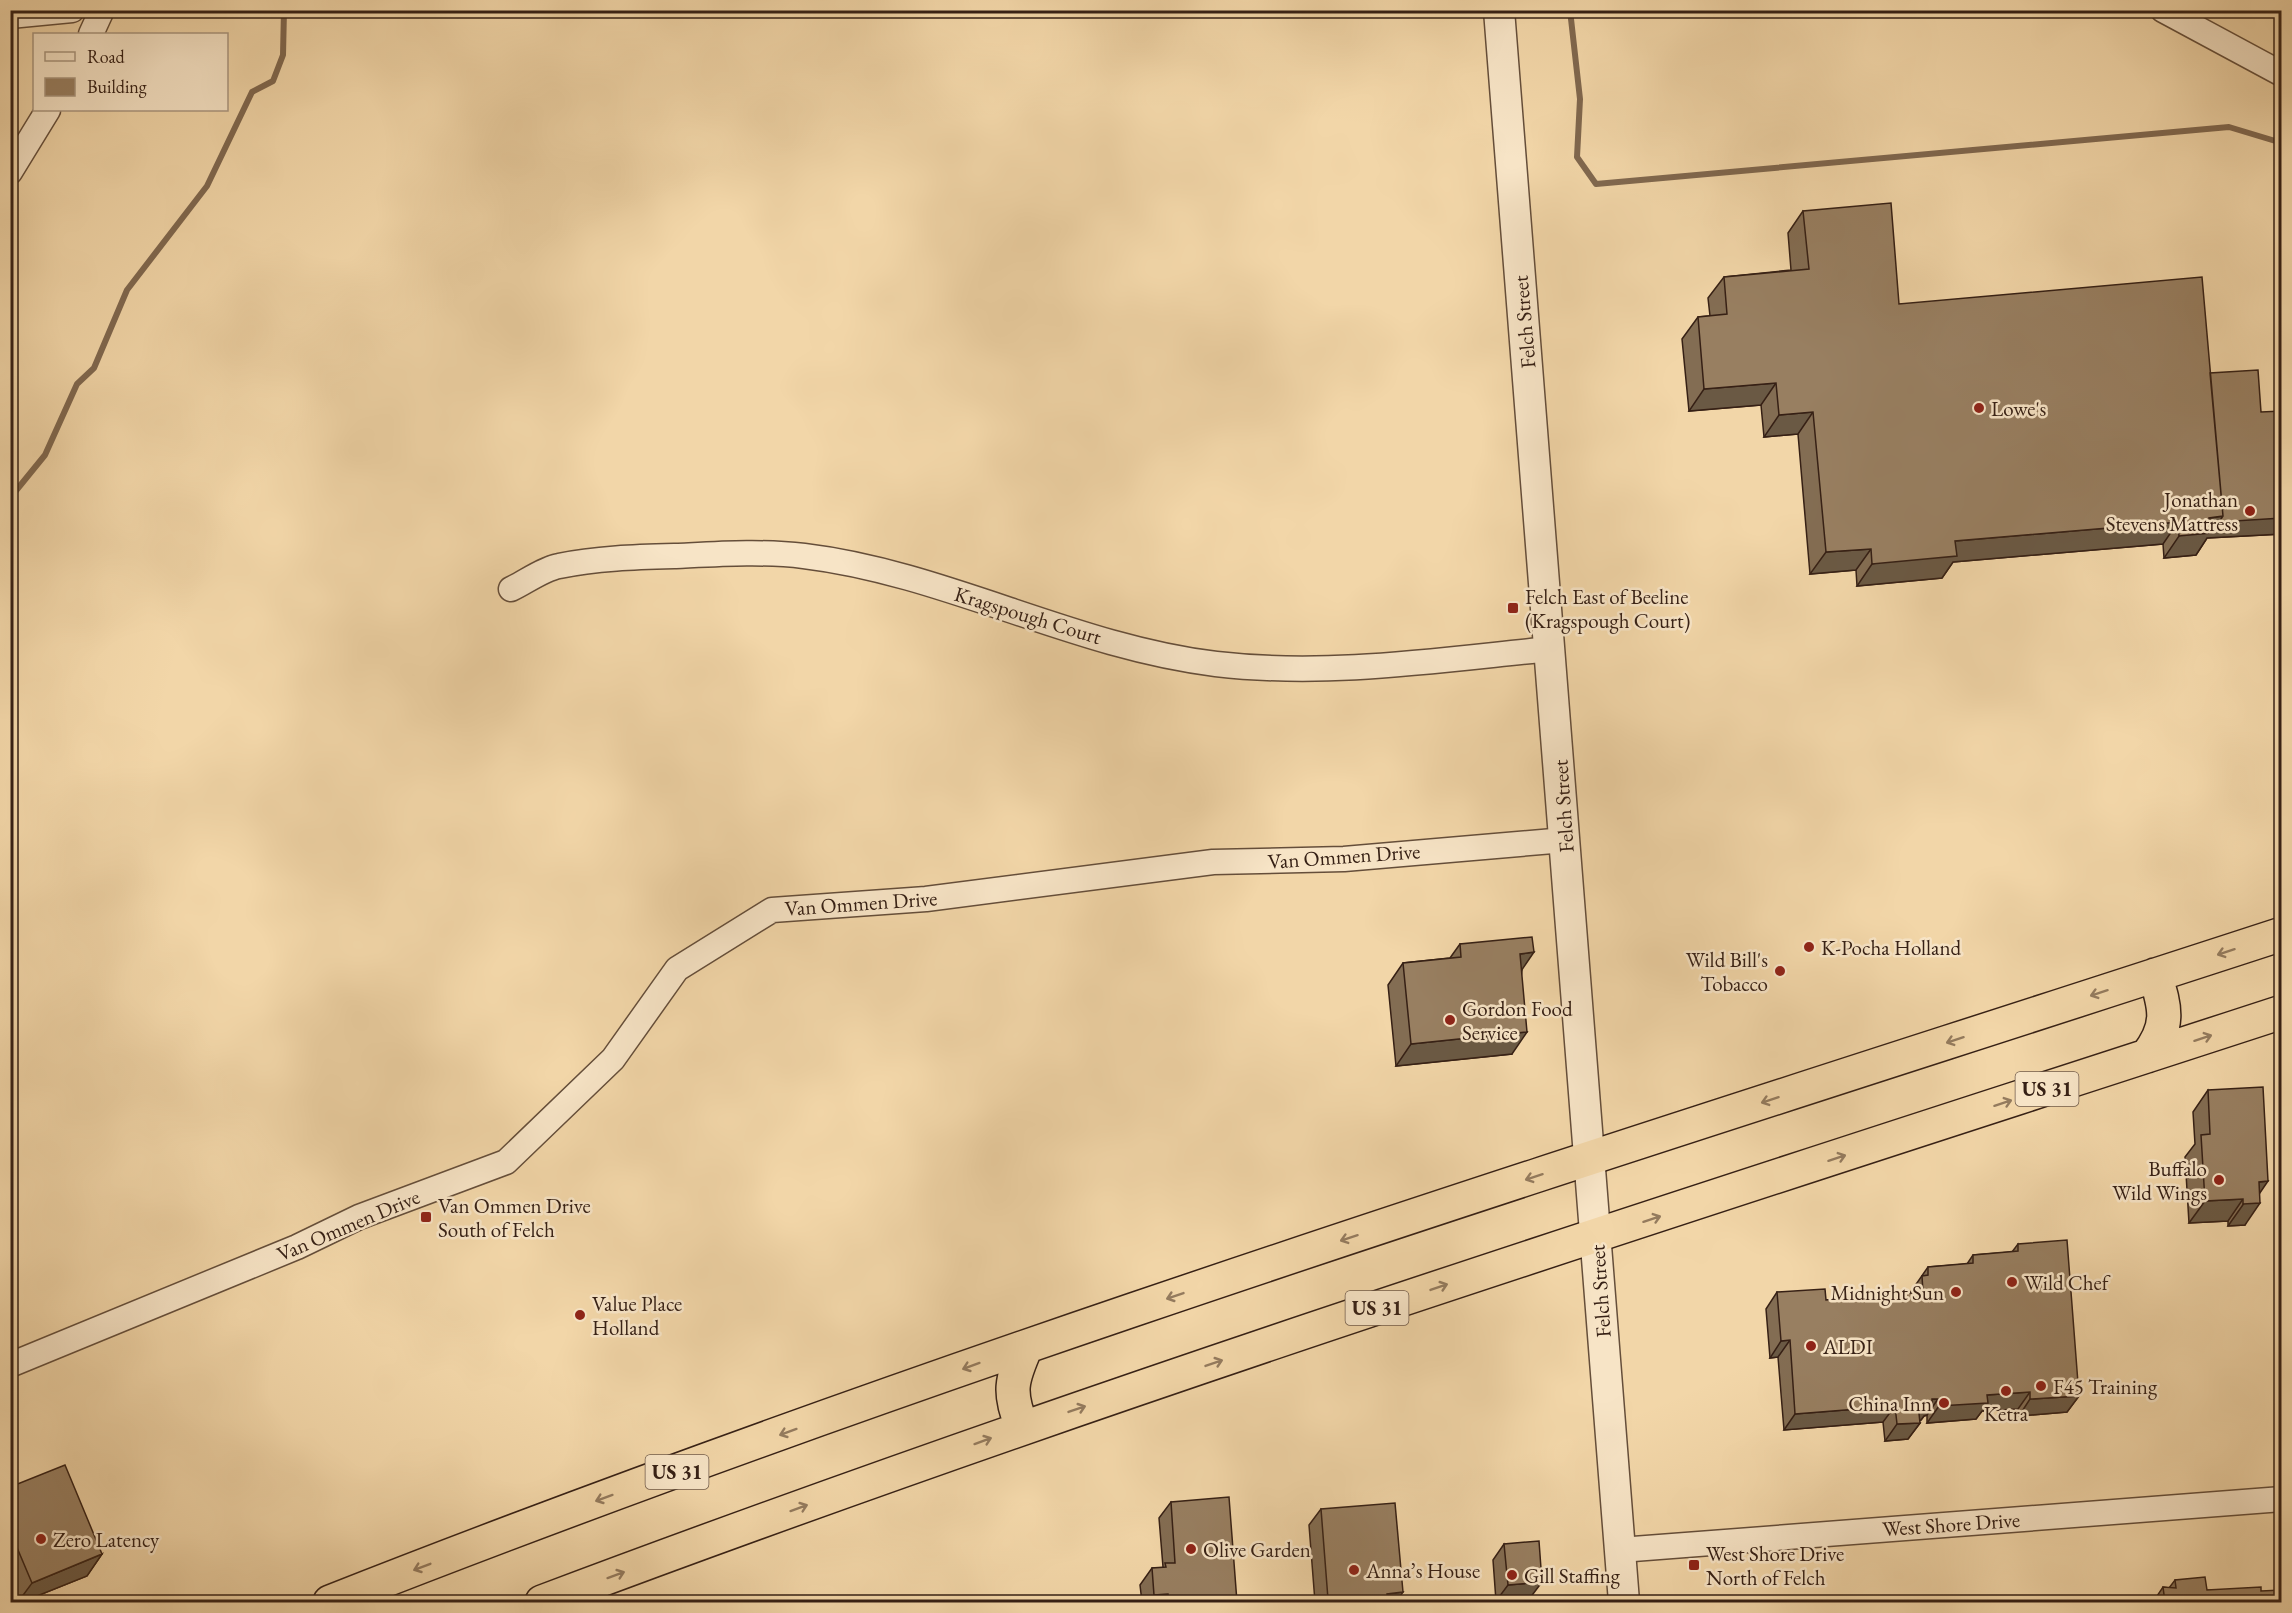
<svg xmlns="http://www.w3.org/2000/svg" width="2292" height="1613" viewBox="0 0 2292 1613" font-family="'EB Garamond',serif">
	<rect width="100%" height="100%" fill="#f2d6a8"/>
	<filter id="stains"><feTurbulence type="fractalNoise" baseFrequency=".00333" numOctaves="4"/><feColorMatrix values="0 0 0 0 .2 0 0 0 0 .09 0 0 0 0 .02 0 0 0 .5 -.17"/></filter>
	<radialGradient id="worn" r=".72"><stop offset=".6" stop-color="#630" stop-opacity="0"/><stop offset="1" stop-color="#630" stop-opacity=".3"/></radialGradient>
	<g fill="none" stroke-linecap="round" stroke-linejoin="round">
		<path stroke="#80684f" stroke-width="6" d="M1570,10L1580,99L1577,157L1596,184L2229,127L2282,143
			M10,498L45,455L77,384L94,368L127,290L207,186L252,92L273,81L283,55L284,10"/>
		<defs>
			<path id="minor" d="M2163,10L2282,74
				M10,16L72,10
				M91,34L102,10
				M10,172L48,110
				M511,589C526,582 543,569 559,566C596,558 638,557 676,556C718,554 762,551 804,556C945,573 1074,647 1216,664C1328,677 1439,660 1551,649
				M10,1365L297,1247L359,1217L506,1162L613,1059L677,969L772,910L926,899L1213,862L1344,859L1565,840
				M1620,1550L2282,1499"/>
			<path id="tertiary" d="M1499,10L1624,1602"/>
			<path id="trunk" d="M2147,1056C2170,1026 2166,1009 2155,975
				M1022,1427C1008,1392 1011,1381 1026,1347
				M330,1602C970,1350 1628,1147 2282,934
				M542,1602C1115,1386 1699,1202 2282,1012"/>
		</defs>
		<use href="#minor" stroke="#654e3a" stroke-width="27"/>
		<use href="#tertiary" stroke="#654e3a" stroke-width="33"/>
		<use href="#trunk" stroke="#362015" stroke-width="36"/>
		<use href="#minor" stroke="#f7e4c6" stroke-width="24"/>
		<use href="#tertiary" stroke="#f7e4c6" stroke-width="30"/>
		<use href="#trunk" stroke="#f2d6a8" stroke-width="33"/>
	</g>
	<path fill="#836d53" stroke="#362015" stroke-width="1.5" d="M1803,211L1899,304L2210,373L2261,412L2282,534L2207,538L2196,555L2164,558L2163,544L1953,562L1942,578L1857,586L1856,570L1810,574L1798,434L1764,437L1761,405L1689,411L1682,339L1698,317L1710,316L1708,298L1724,277L1791,270L1788,233Z
		M1460,944L1522,970L1512,1054L1396,1066L1388,985L1403,963L1450,958Z
		M2208,1090L2259,1193L2245,1225L2228,1226V1221L2189,1223L2185,1157L2195,1144L2193,1112Z
		M2018,1244L2079,1396L2067,1412L2019,1416L2018,1409L1982,1411L1976,1419L1927,1423V1415L1924,1416L1921,1420H1919L1920,1423L1908,1439L1885,1441L1883,1422L1784,1430L1778,1357L1770,1358L1766,1309L1777,1292L1826,1300L1910,1293L1928,1267L1967,1264L1973,1255L2012,1252Z
		M10,1487L102,1554L87,1576L22,1602H16L10,1590Z
		M1171,1502L1237,1602H1142L1140,1585L1152,1568H1162L1163,1567L1159,1518Z
		M1321,1509L1396,1602H1315L1309,1525Z
		M1504,1544L1530,1598L1496,1601L1493,1560Z
		M2175,1580L2207,1590L2261,1591L2282,1602H2153L2163,1587L2169,1588Z"/>
	<path fill="#6a5944" stroke="#362015" stroke-width="1.5" d="M1776,383L1761,405L1689,411L1704,389Z
		M1813,412L1798,434L1764,437L1779,415Z
		M2223,516L2282,518V534L2207,538L2196,555L2164,558L2179,536L2209,518Z
		M2178,522L2163,544L1953,562L1942,578L1857,586L1872,564L1955,541Z
		M1871,549L1856,570L1810,574L1826,552Z
		M1534,952L1519,974L1520,954Z
		M1527,1032L1512,1054L1396,1066L1411,1044Z
		M2268,1181L2253,1203H2260L2245,1225L2228,1226L2259,1182Z
		M2243,1199L2228,1221L2189,1223L2205,1201Z
		M1790,1340L1778,1357L1770,1358L1781,1341Z
		M2030,1392L2018,1409L1982,1411L1976,1419L1927,1423L1939,1406L1987,1395Z
		M2079,1396L2067,1412L2019,1416L2030,1399Z
		M1932,1399H1938L1927,1415L1924,1416L1921,1420L1907,1421L1918,1404Z
		M1895,1406L1883,1422L1784,1430L1795,1414Z
		M1920,1423L1908,1439L1885,1441L1897,1424Z
		M102,1554L87,1576L22,1602H18L32,1583Z
		M1542,1582L1530,1598L1496,1601L1508,1585Z
		M1403,1592L1396,1602H1381L1387,1594Z
		M1168,1594L1162,1602H1149L1154,1595Z
		M1364,1596L1359,1602H1325L1328,1599Z
		M1178,1599L1176,1602H1167L1169,1600Z"/>
	<path fill="#987f61" stroke="#362015" stroke-width="1.5" d="M1891,203L1899,304L2202,277L2223,516L2209,518L2211,533L2179,536L2178,522L1955,541L1957,556L1872,564L1871,549L1826,552L1813,412L1779,415L1776,383L1704,389L1698,317L1727,314L1724,277L1809,269L1803,211Z
		M2258,370L2261,412L2282,411V518L2219,522L2223,516L2210,373Z
		M1532,937L1534,952L1520,954L1527,1032L1411,1044L1403,963L1461,957L1460,944Z
		M2263,1087L2268,1181L2259,1182L2260,1203L2243,1204V1199L2205,1201L2201,1135L2210,1134L2208,1090Z
		M2067,1240L2079,1396L2030,1399V1392L1987,1395L1988,1403L1939,1406L1938,1399H1932V1403L1918,1404L1920,1423L1897,1424L1895,1406L1795,1414L1790,1340L1781,1341L1777,1292L1825,1289L1826,1300L1923,1292L1922,1276L1928,1275V1267L1973,1263V1255L2018,1251V1244Z
		M65,1465L102,1554L32,1583L10,1531V1487Z
		M1229,1497L1237,1602H1179L1178,1599L1169,1600L1168,1594L1154,1595L1152,1568L1166,1567L1165,1563H1175L1171,1502Z
		M1395,1503L1403,1592L1387,1594L1388,1602H1364V1596L1328,1599L1321,1509Z
		M1539,1541L1542,1582L1508,1585L1504,1544Z
		M2205,1577L2207,1590L2261,1587V1591L2282,1590V1602H2165L2163,1587L2176,1588L2175,1580Z
		M2064,1598V1602H2012Z"/>
	<defs><path id="oneway-shaft" d="M-6 0H5M1.5-3L5.5 0L1.5 3" fill="none" stroke-width="1.6" stroke-linecap="round" stroke-linejoin="round" transform="scale(1.5)"/></defs>
	<g stroke="#947b5e">
		<use href="#oneway-shaft" transform="translate(2226 952) rotate(162)"/>
		<use href="#oneway-shaft" transform="translate(2099 993) rotate(162)"/>
		<use href="#oneway-shaft" transform="translate(2203 1038) rotate(-18)"/>
		<use href="#oneway-shaft" transform="translate(1955 1040) rotate(162)"/>
		<use href="#oneway-shaft" transform="translate(1770 1100) rotate(162)"/>
		<use href="#oneway-shaft" transform="translate(2003 1103) rotate(-18)"/>
		<use href="#oneway-shaft" transform="translate(1837 1158) rotate(-18)"/>
		<use href="#oneway-shaft" transform="translate(1534 1177) rotate(162)"/>
		<use href="#oneway-shaft" transform="translate(1652 1219) rotate(-18)"/>
		<use href="#oneway-shaft" transform="translate(1349 1238) rotate(162)"/>
		<use href="#oneway-shaft" transform="translate(1439 1287) rotate(-19)"/>
		<use href="#oneway-shaft" transform="translate(1175 1296) rotate(161)"/>
		<use href="#oneway-shaft" transform="translate(1214 1363) rotate(-19)"/>
		<use href="#oneway-shaft" transform="translate(971 1366) rotate(160)"/>
		<use href="#oneway-shaft" transform="translate(1077 1409) rotate(-19)"/>
		<use href="#oneway-shaft" transform="translate(788 1432) rotate(160)"/>
		<use href="#oneway-shaft" transform="translate(983 1441) rotate(-20)"/>
		<use href="#oneway-shaft" transform="translate(604 1498) rotate(160)"/>
		<use href="#oneway-shaft" transform="translate(799 1508) rotate(-20)"/>
		<use href="#oneway-shaft" transform="translate(422 1567) rotate(159)"/>
		<use href="#oneway-shaft" transform="translate(616 1575) rotate(-20)"/>
	</g>
	<g fill="#8f2418" stroke="#f7e4c6" stroke-width="2">
		<circle cx="1979" cy="408" r="6"/>
		<circle cx="2250" cy="511" r="6"/>
		<rect x="1507" y="602" width="12" height="12" rx="3"/>
		<circle cx="1809" cy="947" r="6"/>
		<circle cx="1780" cy="971" r="6"/>
		<circle cx="1450" cy="1020" r="6"/>
		<circle cx="2219" cy="1180" r="6"/>
		<rect x="420" y="1211" width="12" height="12" rx="3"/>
		<circle cx="2012" cy="1282" r="6"/>
		<circle cx="1956" cy="1292" r="6"/>
		<circle cx="580" cy="1315" r="6"/>
		<circle cx="1811" cy="1346" r="6"/>
		<circle cx="2041" cy="1386" r="6"/>
		<circle cx="2006" cy="1391" r="6"/>
		<circle cx="1944" cy="1403" r="6"/>
		<circle cx="41" cy="1539" r="6"/>
		<circle cx="1191" cy="1549" r="6"/>
		<rect x="1688" y="1559" width="12" height="12" rx="3"/>
		<circle cx="1354" cy="1570" r="6"/>
		<circle cx="1512" cy="1575" r="6"/>
	</g>
	<g text-anchor="middle" dominant-baseline="central" stroke-width="5" stroke-linejoin="round" paint-order="stroke">
		<g fill="#f7e4c6" stroke="#705b4a" stroke-width="1.5">
			<rect x="2015.5" y="1072" width="63" height="34" rx="4.5"/>
			<rect x="1345.5" y="1291" width="63" height="34" rx="4.5"/>
			<rect x="645.5" y="1455" width="63" height="34" rx="4.5"/>
		</g>
		<g font-size="20" font-weight="bold" fill="#362015">
			<text x="2047" y="1089">US 31</text>
			<text x="1377" y="1308">US 31</text>
			<text x="677" y="1472">US 31</text>
		</g>
		<g font-size="21" fill="#362015" stroke="#f7e4c6">
			<text transform="translate(1524 322) rotate(-95)">Felch Street</text>
			<text transform="translate(1028 615) rotate(17)">Kragspough Court</text>
			<text transform="translate(1563 806) rotate(-94)">Felch Street</text>
			<text transform="translate(1344 856) rotate(-4)">Van Ommen Drive</text>
			<text transform="translate(861 903) rotate(-4)">Van Ommen Drive</text>
			<text transform="translate(348 1225) rotate(-23)">Van Ommen Drive</text>
			<text transform="translate(1600 1291) rotate(-94)">Felch Street</text>
			<text transform="translate(1951 1524) rotate(-4)">West Shore Drive</text>
		</g>
		<g font-size="21" fill="#362015" stroke="#f7e4c6" text-anchor="start">
			<text x="1991" y="408">Lowe's</text>
			<text x="2238" y="499" text-anchor="end">Jonathan<tspan x="2238" dy="24">Stevens Mattress</tspan></text>
			<text x="1525" y="596">Felch East of Beeline<tspan x="1525" dy="24">(Kragspough Court)</tspan></text>
			<text x="1821" y="947">K-Pocha Holland</text>
			<text x="1768" y="959" text-anchor="end">Wild Bill's<tspan x="1768" dy="24">Tobacco</tspan></text>
			<text x="1462" y="1008">Gordon Food<tspan x="1462" dy="24">Service</tspan></text>
			<text x="2207" y="1168" text-anchor="end">Buffalo<tspan x="2207" dy="24">Wild Wings</tspan></text>
			<text x="438" y="1205">Van Ommen Drive<tspan x="438" dy="24">South of Felch</tspan></text>
			<text x="2024" y="1282">Wild Chef</text>
			<text x="1944" y="1292" text-anchor="end">Midnight Sun</text>
			<text x="592" y="1303">Value Place<tspan x="592" dy="24">Holland</tspan></text>
			<text x="1823" y="1346">ALDI</text>
			<text x="2053" y="1386">F45 Training</text>
			<text x="1932" y="1403" text-anchor="end">China Inn</text>
			<text x="2006" y="1413" text-anchor="middle">Ketra</text>
			<text x="53" y="1539">Zero Latency</text>
			<text x="1203" y="1549">Olive Garden</text>
			<text x="1706" y="1553">West Shore Drive<tspan x="1706" dy="24">North of Felch</tspan></text>
			<text x="1366" y="1570">Anna’s House</text>
			<text x="1524" y="1575">Gill Staffing</text>
		</g>
	</g>
	<rect width="2292" height="1613" fill="none" stroke="#f2d6a8" stroke-width="36"/>
	<rect x="12" y="12" width="2268" height="1589" fill="none" stroke="#362015" stroke-width="3"/>
	<rect x="18" y="18" width="2256" height="1577" fill="none" stroke="#362015" stroke-width="1.5"/>
	<rect x="33" y="33" width="195" height="78" fill="#f7e4c6" stroke="#aa967f" stroke-width="1.5"/>
	<rect x="45" y="52" width="30" height="9" fill="#f7e4c6" stroke="#aa967f" stroke-width="1.5"/>
	<text x="87" y="63" font-size="18" fill="#362015">Road</text>
	<rect x="45" y="78" width="30" height="18" fill="#987f61" stroke="#aa967f" stroke-width="1.5"/>
	<text x="87" y="93" font-size="18" fill="#362015">Building</text>
	<rect width="100%" height="100%" filter="url(#stains)"/>
	<rect width="100%" height="100%" fill="url(#worn)"/>
</svg>
